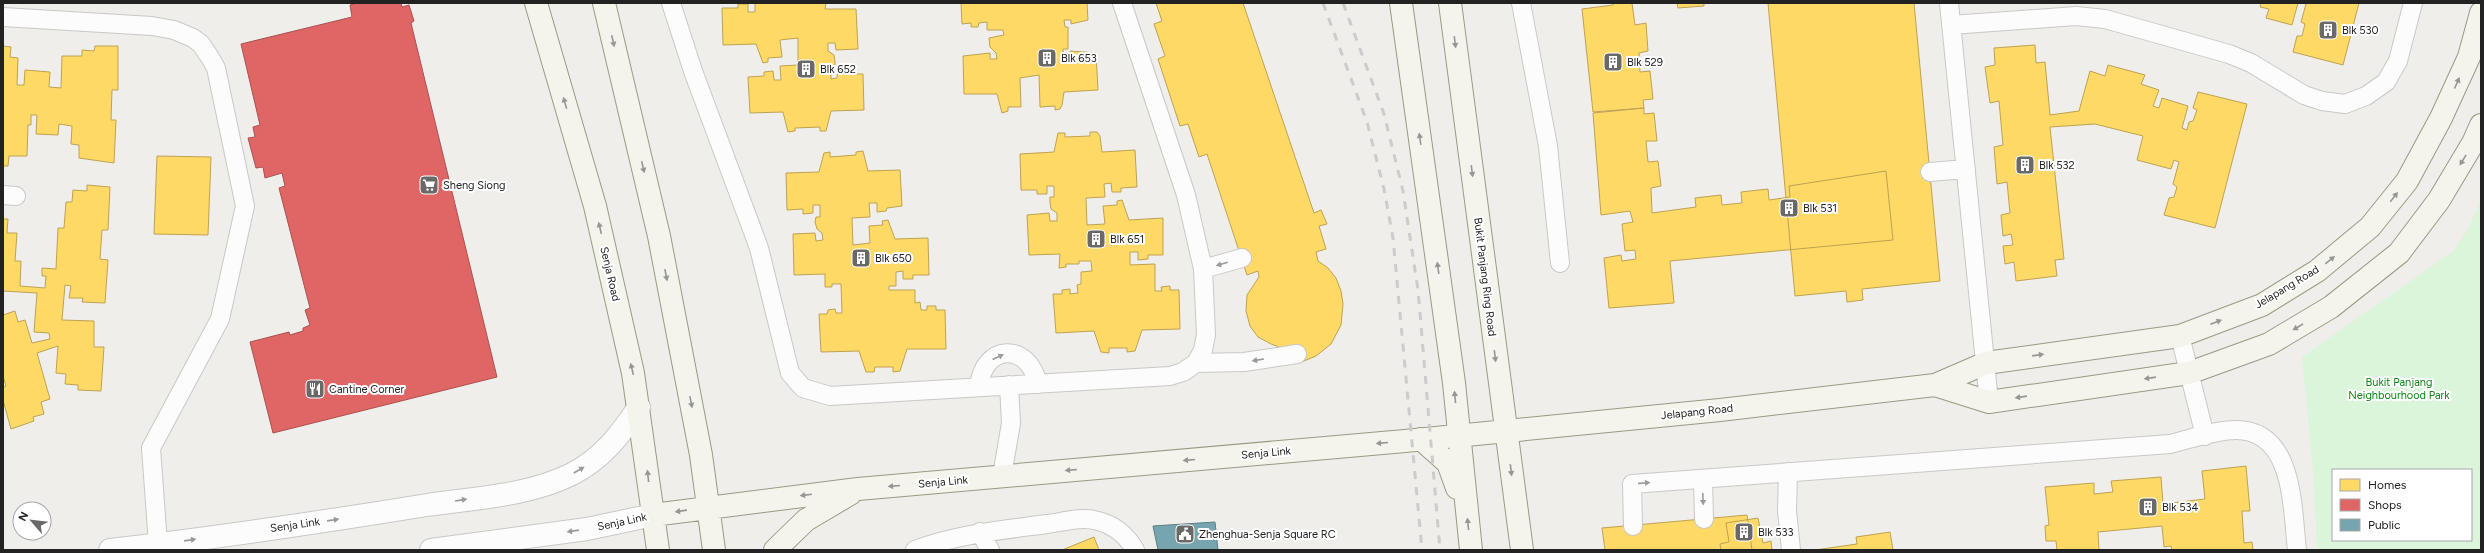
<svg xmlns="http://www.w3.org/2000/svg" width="2484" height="553" viewBox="0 0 2484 553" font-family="Figtree,sans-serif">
	<rect width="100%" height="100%" fill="#f0eeeb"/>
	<path fill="#daf5da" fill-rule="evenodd" d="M2481,200V550H2317L2313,472L2302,357L2452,252L2467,231ZM2333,470H2471V540H2333Z"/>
	<path fill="#ffd966" stroke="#bda252" d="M755,3H826L825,9H856L858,49L836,50L835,43H828V51L834,55L835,62V67H831V79L837,78L838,71L848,70V74H863L864,110L831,111L826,131H820V127L795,128V131L788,132L783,112L750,113L748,77L764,76V72L773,71L774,80H781L780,66L798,65V38L780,40L782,57L768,58V62L763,63L756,44L723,45L722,8H738V4H748V12H755Z
		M961,3H1087L1088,20L1071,24V20H1064L1065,27H1068V49H1063V58L1070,57V51L1096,53L1098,90L1064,92L1062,105L1060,109L1055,110V106L1040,107L1039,75L1020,78L1021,107H1008V111L1002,113L997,94H964L963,56L990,53V59H997L996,53L990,47L989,38L1004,35L1003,30H987V22L979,23L978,27H971V23L962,24Z
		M1156,3H1243L1314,213L1321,210L1327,224L1319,226L1326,249L1316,252L1318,261L1328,268L1336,278L1341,291L1343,304L1341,325L1331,344L1316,356L1299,363L1296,347L1282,348L1271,344L1258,337L1250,326L1246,311L1247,295L1259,277L1258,271L1247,275L1207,154L1199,157L1188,124L1180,126L1158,59L1165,56L1154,24L1162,21Z
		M1613,3H1632L1635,25L1646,23L1648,51L1639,53L1640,72L1650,71L1653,99L1643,100L1644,108L1593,112L1582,9L1613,5Z
		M1677,3H1704V6L1678,8Z
		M1768,3H1914L1940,281L1862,289L1863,300L1847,302L1846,291L1795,296Z
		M2261,3H2298L2292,25L2266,18L2269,9L2260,7Z
		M2302,3H2359L2343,65L2293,52L2297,36H2302L2305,24L2301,22L2306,4Z
		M2035,45L2036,63L2045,62L2050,115L2079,111L2090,71L2105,76L2108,65L2145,75L2141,84L2159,90L2153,106L2159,108L2162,98L2188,106L2182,128L2187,130L2189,122L2193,121L2197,110L2193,108L2198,92L2247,104L2215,228L2164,215L2169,198L2174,197L2177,187L2173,184L2179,162L2174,160L2171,169L2137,160L2143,136L2095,124L2050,127L2064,259L2055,260L2057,276L2016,281L2014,262L2005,264L2003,246L2013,245L2011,234L2003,236L2001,215L2010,213L2007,182L1997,184L1994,147L2003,145L1999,101L1990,103L1985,67L1995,65L1994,48Z
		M3,46L11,47L10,57L18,58L17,85H24L25,70L50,72L49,87L61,88L62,56H82V50L94,51L95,46H118V90H112L111,120H116L114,163L79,158V145L71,144L72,126L59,124L58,135L36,134L37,115H31V125H28L27,156H9L8,166H3Z
		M1644,108V114L1654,113L1657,141H1646L1648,162L1658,161L1661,186L1651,188L1652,213L1696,207L1695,198L1721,195L1722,205L1742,203L1741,192L1768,189L1769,200L1790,197L1789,186L1886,171L1893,240L1670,261L1674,303L1609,308L1604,258L1621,255L1622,261L1636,259L1635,250L1625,251L1622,224L1633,222L1630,211L1601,215L1593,113Z
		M1090,132H1097L1100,136L1102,152L1135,150L1137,187L1121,188V192H1112L1111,183L1104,184L1105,197L1086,198L1087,225L1105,224L1103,206L1117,205V201L1122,200L1129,220L1163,218V255H1148V259L1138,260V252H1130V265L1155,264V291H1162L1161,287L1170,286V290H1179L1180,329L1142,330L1135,351L1127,352V348H1109V353L1101,352L1094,331L1056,333L1053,294H1062V290L1070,289V294L1078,293L1077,285L1081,284V272L1092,271L1091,261H1079V264H1066V267L1059,268L1060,254L1029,255L1027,215L1049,213L1050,221H1057V213L1051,209L1050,202V197H1054V186H1047V194H1037V190H1021L1020,154L1054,152L1058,133H1065V137L1090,136Z
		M863,151L868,171L900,170L902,206L887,208L886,211L877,212V203H869L870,217L852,218L853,245L870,243L869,226L883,225L882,221L888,220L895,239L928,238L929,275H913V279H903V271L896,272V286H889V290H915V303L920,302L921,310H927V306H936V310H945L946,349H907L900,371L893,372V367H875L874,372H866L859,351L821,352L819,314H827L828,310L835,309L836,313H842L841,284H832V287H825V274L794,275L793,234L815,233L816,241L823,240L822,233L817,229L815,222L816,217H820V205H813V213L803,214V209L787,210L786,173L819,172L824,153L830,152V157L856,155V152Z
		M157,156L211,157L208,235L154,234Z
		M87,185L110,187L108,230H102L100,259L108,260L105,303L82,302L83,298H69L71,286L65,285L62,320L94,321V347H104L101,391L78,390V385L65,384L66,374L56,373L58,346L37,353L50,399L41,402L44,414L33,417L34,421L11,429L3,400V387L6,386L3,376V315L15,311L18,322L25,320L32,343L50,339L49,333L34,332L37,293L3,291V219H8L7,233H17L15,261H21L20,286L45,288L46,276H42V268L56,269L58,228H64L66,202H72L73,190L87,191Z
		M2246,466L2250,511H2242L2244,543L2252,542L2253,550H2172L2171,546L2164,547L2162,526L2098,532L2099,550H2057L2056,541H2046L2045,526L2049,525L2045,487L2094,483V494L2113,492L2111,481L2161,477L2163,504L2205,499L2202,471Z
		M1747,515L1752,550H1605L1602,528Z
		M1758,518L1763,543L1771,541L1772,550H1721L1720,544L1729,542L1726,523Z
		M1890,532L1893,550H1815L1857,544L1856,537Z
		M1094,537L1099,550H1062Z"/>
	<path fill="#e06666" stroke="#a75252" d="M357,3H401L402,7L409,5L414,21L411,23L497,377L273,433L250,342L289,332L290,335L303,331V328L310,325L305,310L310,308L279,188L285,186L282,173L265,178L263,167L256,168L248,138L255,137L253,127L260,125L241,44L352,17L350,5Z"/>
	<path fill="#76a5af" stroke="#5d7e85" d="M1215,522L1218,550H1158L1153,526Z"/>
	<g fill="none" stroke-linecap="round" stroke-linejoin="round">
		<defs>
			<path id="lane" d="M671,3L693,71L759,248L790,373L803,388L830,396L1170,376L1183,372L1196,363L1203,350L1206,335L1203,269L1186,195L1122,3
				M1521,3L1548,146L1560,263
				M1949,3L1989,402
				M3,17L152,26L174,30L193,38L201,44L211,59L216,68L245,206L220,319L151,448L158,544
				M1951,25L2076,16L2105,19L2229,54L2251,63L2304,95L2322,101L2345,104L2366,96L2386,82L2398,61L2413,3
				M1930,172L1966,169
				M3,195L16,196
				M1203,269L1242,258
				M2180,336L2205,436
				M1196,363L1244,362L1297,354
				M979,387C983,344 1028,341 1038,384
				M1788,472L1787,511L1791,550
				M1002,476L1011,423L1009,385
				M1703,479L1704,519
				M1633,526L1632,484L2170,444C2191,439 2215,430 2236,430C2295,430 2292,510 2297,550
				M980,532L990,550
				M915,550C957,534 1003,530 1047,524C1063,522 1082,516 1098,521C1114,525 1127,536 1135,550"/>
			<path id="street" d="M110,550C216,538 322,522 427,505C475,498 528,496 572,474C603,458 620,435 639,407
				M431,550L587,529L653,515"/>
			<path id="secondary" d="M536,3L595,206L633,373L658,550
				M604,3L659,236L701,455L714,550
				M1401,3L1454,383L1471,550
				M1450,3L1522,550
				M1935,385L1989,402L2189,373L2269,344L2331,307L2399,253L2439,200L2473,143L2481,125
				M1421,439L1448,463L1457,488
				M653,515L858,489L1405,441L1720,410L1935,385L1986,363L2180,336L2262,305L2317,271L2370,227L2407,181L2441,118L2469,57L2481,13
				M775,550L806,520L850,494"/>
		</defs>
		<use href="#lane" stroke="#c9c8c7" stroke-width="20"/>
		<use href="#street" stroke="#c9c8c7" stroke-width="24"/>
		<use href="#secondary" stroke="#999a82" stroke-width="24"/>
		<use href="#lane" stroke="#fdfcfc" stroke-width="18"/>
		<use href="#street" stroke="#fdfcfc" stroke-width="22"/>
		<use href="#secondary" stroke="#f4f4ed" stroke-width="22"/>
		<path stroke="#ccc" stroke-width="3" stroke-dasharray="8 8" stroke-linecap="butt" d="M1323,3L1367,122L1384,189L1393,238L1422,550
			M1343,3L1384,114L1403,191L1418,290L1440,550"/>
	</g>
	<defs><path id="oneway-solid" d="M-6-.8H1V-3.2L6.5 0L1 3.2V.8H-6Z"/></defs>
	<g fill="#969692">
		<use href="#oneway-solid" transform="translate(613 41) rotate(77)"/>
		<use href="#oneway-solid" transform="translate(1455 42) rotate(83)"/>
		<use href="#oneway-solid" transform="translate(2457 83) rotate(-66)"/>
		<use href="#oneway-solid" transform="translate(565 103) rotate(-106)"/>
		<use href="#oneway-solid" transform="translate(1420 139) rotate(-98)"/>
		<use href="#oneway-solid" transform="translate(2463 160) rotate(121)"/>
		<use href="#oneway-solid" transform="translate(643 167) rotate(77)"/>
		<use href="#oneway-solid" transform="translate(1472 171) rotate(83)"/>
		<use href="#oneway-solid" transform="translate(2394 197) rotate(-52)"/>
		<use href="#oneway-solid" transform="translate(600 228) rotate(-103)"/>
		<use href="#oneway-solid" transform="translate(2330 260) rotate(-39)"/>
		<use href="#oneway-solid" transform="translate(1438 268) rotate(-98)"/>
		<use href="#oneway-solid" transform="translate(666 275) rotate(79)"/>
		<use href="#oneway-solid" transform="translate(2216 322) rotate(-21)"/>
		<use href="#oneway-solid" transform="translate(2298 327) rotate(149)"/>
		<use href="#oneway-solid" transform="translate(2038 355) rotate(-8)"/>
		<use href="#oneway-solid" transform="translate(1495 356) rotate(83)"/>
		<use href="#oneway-solid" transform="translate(632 369) rotate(-103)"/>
		<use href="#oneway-solid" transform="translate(2150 378) rotate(172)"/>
		<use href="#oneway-solid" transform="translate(1455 397) rotate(-95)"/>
		<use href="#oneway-solid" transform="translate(2021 397) rotate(172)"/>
		<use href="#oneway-solid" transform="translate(691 402) rotate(79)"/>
		<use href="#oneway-solid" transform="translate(1382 443) rotate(175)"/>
		<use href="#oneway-solid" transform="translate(1189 460) rotate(175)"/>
		<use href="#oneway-solid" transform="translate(1071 470) rotate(175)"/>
		<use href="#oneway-solid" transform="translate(1511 470) rotate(83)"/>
		<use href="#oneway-solid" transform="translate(648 476) rotate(-96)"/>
		<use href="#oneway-solid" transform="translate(894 486) rotate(175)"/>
		<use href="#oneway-solid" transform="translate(806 495) rotate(173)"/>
		<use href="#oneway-solid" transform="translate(681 511) rotate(172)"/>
		<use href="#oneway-solid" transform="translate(1468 524) rotate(-96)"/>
	</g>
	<g fill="#9a9a9a">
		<use href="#oneway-solid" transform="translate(1222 264) rotate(164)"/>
		<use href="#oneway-solid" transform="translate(998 357) rotate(-25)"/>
		<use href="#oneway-solid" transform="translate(1258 360) rotate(171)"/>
		<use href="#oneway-solid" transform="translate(579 470) rotate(-30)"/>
		<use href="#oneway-solid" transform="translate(1644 483) rotate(-4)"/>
		<use href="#oneway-solid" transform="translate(1703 499) rotate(88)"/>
		<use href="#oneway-solid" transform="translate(461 500) rotate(-9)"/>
		<use href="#oneway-solid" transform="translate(333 520) rotate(-8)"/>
		<use href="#oneway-solid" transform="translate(573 531) rotate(172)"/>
		<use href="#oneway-solid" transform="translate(190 540) rotate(-8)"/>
	</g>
	<defs>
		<symbol id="building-square" viewBox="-11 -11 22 22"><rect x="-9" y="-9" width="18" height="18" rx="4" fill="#6a6968" stroke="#fff"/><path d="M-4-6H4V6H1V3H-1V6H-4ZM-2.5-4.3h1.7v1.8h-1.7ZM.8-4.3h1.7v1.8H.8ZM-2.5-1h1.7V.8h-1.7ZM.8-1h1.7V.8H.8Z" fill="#fff"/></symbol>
		<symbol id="supermarket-square" viewBox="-11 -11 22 22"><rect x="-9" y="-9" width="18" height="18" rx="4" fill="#6a6968" stroke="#fff"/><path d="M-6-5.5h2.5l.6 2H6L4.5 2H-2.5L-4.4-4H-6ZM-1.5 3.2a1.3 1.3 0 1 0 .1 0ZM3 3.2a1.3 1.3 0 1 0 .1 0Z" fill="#fff"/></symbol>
		<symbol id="restaurant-square" viewBox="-11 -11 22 22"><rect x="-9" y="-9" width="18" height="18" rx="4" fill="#6a6968" stroke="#fff"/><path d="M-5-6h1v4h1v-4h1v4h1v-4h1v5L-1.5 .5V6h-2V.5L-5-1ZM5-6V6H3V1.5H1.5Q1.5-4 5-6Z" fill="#fff"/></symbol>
		<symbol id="civic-square" viewBox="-11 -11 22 22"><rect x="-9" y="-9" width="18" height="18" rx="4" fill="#6a6968" stroke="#fff"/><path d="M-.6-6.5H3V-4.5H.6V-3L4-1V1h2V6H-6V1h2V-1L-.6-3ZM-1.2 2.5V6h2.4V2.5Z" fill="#fff"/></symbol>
	</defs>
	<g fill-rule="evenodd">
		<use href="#building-square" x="2317" y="19" width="22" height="22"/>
		<use href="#building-square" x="1036" y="47" width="22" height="22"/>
		<use href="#building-square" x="1602" y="51" width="22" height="22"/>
		<use href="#building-square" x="795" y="58" width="22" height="22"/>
		<use href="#building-square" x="2014" y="154" width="22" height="22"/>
		<use href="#supermarket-square" x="418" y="174" width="22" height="22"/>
		<use href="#building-square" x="1778" y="197" width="22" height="22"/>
		<use href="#building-square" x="1085" y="228" width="22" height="22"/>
		<use href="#building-square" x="850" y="247" width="22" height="22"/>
		<use href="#restaurant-square" x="304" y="378" width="22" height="22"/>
		<use href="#building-square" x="2137" y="496" width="22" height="22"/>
		<use href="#building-square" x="1733" y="521" width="22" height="22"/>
		<use href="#civic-square" x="1174" y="523" width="22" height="22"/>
	</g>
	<g text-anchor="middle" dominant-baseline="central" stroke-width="4" stroke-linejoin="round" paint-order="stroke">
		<g font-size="11" fill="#222" stroke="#fff" text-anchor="start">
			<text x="2342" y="30">Blk 530</text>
			<text x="1061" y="58">Blk 653</text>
			<text x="1627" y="62">Blk 529</text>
			<text x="820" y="69">Blk 652</text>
			<text x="2039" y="165">Blk 532</text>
			<text x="443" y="185">Sheng Siong</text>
			<text x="1803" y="208">Blk 531</text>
			<text x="1110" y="239">Blk 651</text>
			<text x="875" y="258">Blk 650</text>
			<text x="329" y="389">Cantine Corner</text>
			<text x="2162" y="507">Blk 534</text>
			<text x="1758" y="532">Blk 533</text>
			<text x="1199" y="534">Zhenghua-Senja Square RC</text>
		</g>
		<g font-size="11" fill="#222" stroke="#fff">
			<text transform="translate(610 274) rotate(77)">Senja Road</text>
			<text transform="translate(1485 277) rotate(83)">Bukit Panjang Ring Road</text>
			<text transform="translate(2287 287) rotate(-31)">Jelapang Road</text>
			<text transform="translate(1697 412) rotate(-6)">Jelapang Road</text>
			<text transform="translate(1266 453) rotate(-5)">Senja Link</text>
			<text transform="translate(943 482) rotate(-5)">Senja Link</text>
			<text transform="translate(622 522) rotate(-12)">Senja Link</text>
			<text transform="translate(295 525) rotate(-8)">Senja Link</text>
		</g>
		<g font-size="11" fill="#0c8416" stroke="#fff">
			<text x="2399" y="382">Bukit Panjang<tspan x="2399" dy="13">Neighbourhood Park</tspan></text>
		</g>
	</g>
	<rect width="2484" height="553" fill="none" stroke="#222222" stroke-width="8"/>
	<rect x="2332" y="469" width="140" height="72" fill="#ffffff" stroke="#a7a7a7"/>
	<rect x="2340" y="479" width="20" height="12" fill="#ffd966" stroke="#a7a7a7"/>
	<text x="2368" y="489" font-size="12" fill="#222222">Homes</text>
	<rect x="2340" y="499" width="20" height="12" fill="#e06666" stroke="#a7a7a7"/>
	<text x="2368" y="509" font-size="12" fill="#222222">Shops</text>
	<rect x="2340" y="519" width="20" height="12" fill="#76a5af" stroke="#a7a7a7"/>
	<text x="2368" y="529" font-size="12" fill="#222222">Public</text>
	<g transform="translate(32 521) rotate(298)"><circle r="19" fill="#ffffff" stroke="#a7a7a7"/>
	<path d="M0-3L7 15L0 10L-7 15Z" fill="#6a6968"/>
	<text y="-6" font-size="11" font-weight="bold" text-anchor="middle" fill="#222222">N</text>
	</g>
</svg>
